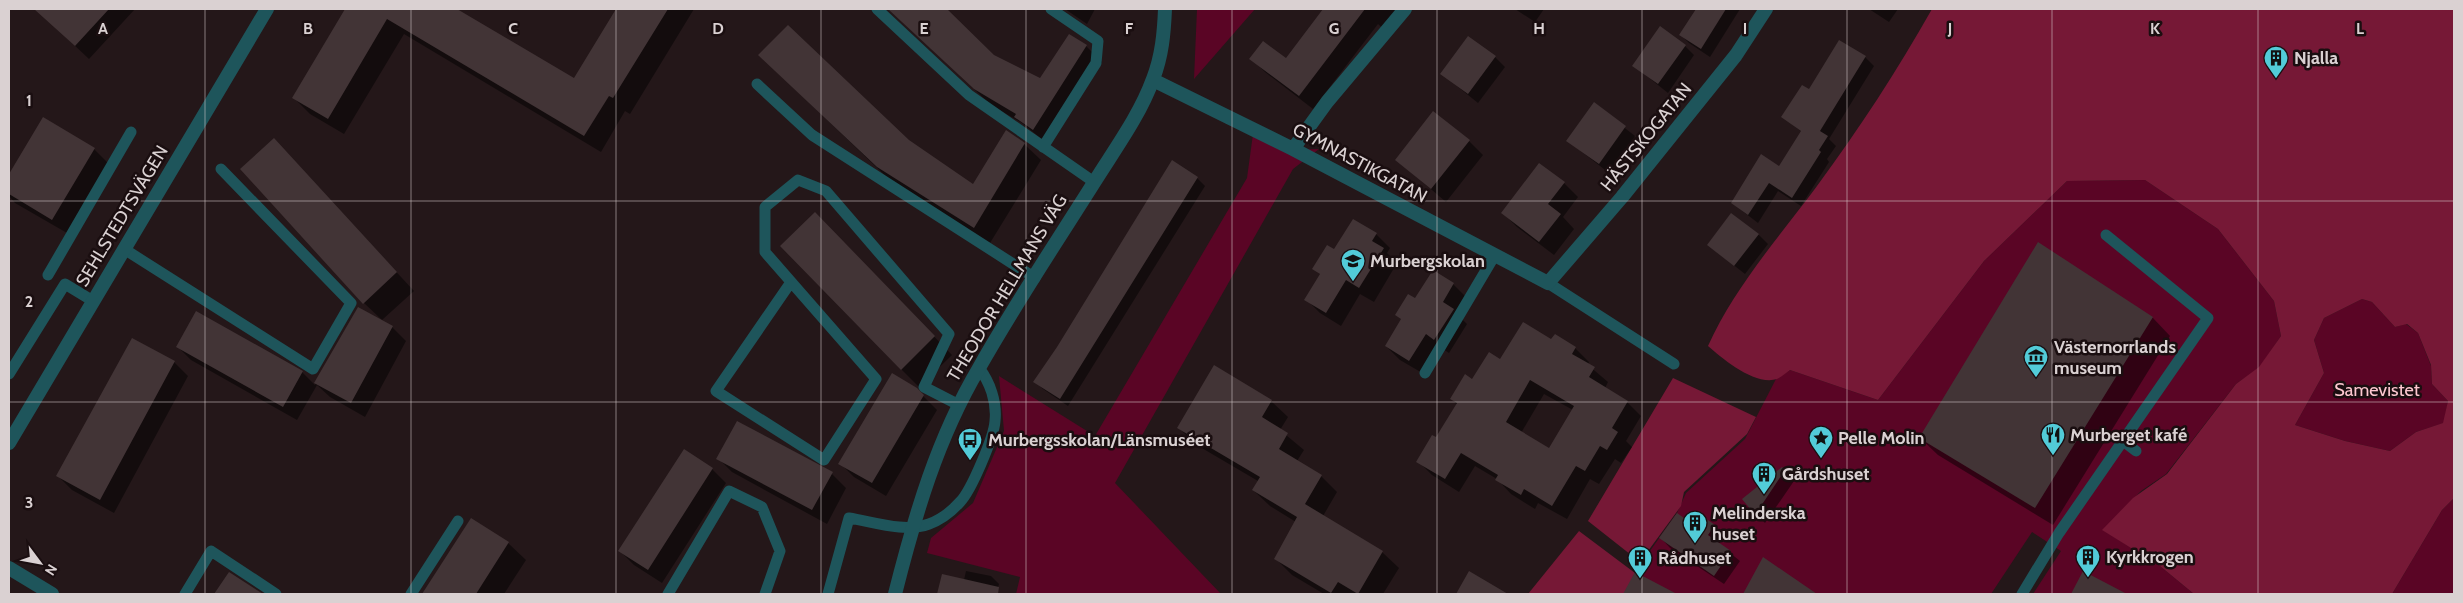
<svg xmlns="http://www.w3.org/2000/svg" width="2463" height="603" viewBox="0 0 2463 603" font-family="Cabin,sans-serif">
	<rect width="100%" height="100%" fill="#241719"/>
	<path fill="#5a0525" d="M1197,9H1255L1194,79Z
		M1253,134L1287,150L1319,149L1293,169L1115,483L1221,594H1016L1020,577L927,553L931,538L973,503L1004,431L999,376L1095,436L1247,178Z
		M2145,180L2218,229L2274,301L2281,336L2260,367L2236,384L2166,474L2141,491L2103,530L2160,566L2194,594H2033L2061,551L2032,532L1991,594H1623L1635,572L1677,513L1686,493L1745,439L1776,379L1790,370L1878,400L1984,261L2067,181Z
		M2362,299L2372,302L2395,327L2406,324L2418,333L2431,366L2432,384L2448,401L2444,423L2416,432L2390,451L2345,441L2295,425L2324,373L2314,340L2324,318Z
		M2454,498V594H2392L2442,510Z"/>
	<path fill="#761836" fill-rule="evenodd" d="M1932,9H2454V498L2442,510L2392,594H2194L2160,566L2102,530L2133,498L2167,474L2236,384L2259,367L2281,336L2274,301L2218,229L2145,180L2067,181L1984,261L1878,400L1790,370C1786,373 1781,377 1777,379C1755,386 1723,359 1708,346C1734,288 1779,237 1817,186C1859,129 1897,71 1932,9ZM2362,299L2372,302L2395,327L2407,324L2418,333L2431,365L2432,384L2448,401L2443,423L2416,432L2390,451L2345,441L2295,425L2324,373L2314,340L2324,318Z
		M1673,378L1756,417L1747,434L1684,492L1681,506L1640,562L1588,521Z
		M1579,531L1635,573L1624,594H1528Z"/>
	<path fill="#0007" fill-rule="evenodd" d="M36,9H135L89,59Z
		M346,9H454L574,80L618,9H694L630,114L625,111L601,152L404,34L344,134L310,114L294,98Z
		M889,9H945L993,56L1041,80L1069,35L1086,46L1102,62L1049,145L1022,123L991,105Z
		M1065,9H1095L1087,24Z
		M1325,9H1402L1387,32L1378,24L1313,109L1265,72L1251,58L1286,60Z
		M1515,9H1544L1535,22Z
		M1698,9H1740L1710,57L1689,43L1681,35Z
		M1869,9H1898L1889,22Z
		M1839,41L1865,57L1874,66L1829,139L1836,146L1827,159L1829,162L1801,206L1778,191L1758,223L1732,203L1779,167L1802,132L1783,117L1809,91Z
		M1685,46L1694,55L1668,93L1633,65Z
		M1495,57L1505,67L1478,103L1442,74Z
		M776,71L908,141L974,186L1024,144L1041,160L990,243L894,184Z
		M1594,104L1635,136L1609,173L1568,141Z
		M43,119L94,149L108,163L67,233L15,203L9,196V177Z
		M274,140L414,291L382,320L364,303Z
		M1469,141L1483,155L1446,202L1397,160Z
		M1197,178L1205,186L1068,406L1043,389L1035,382Z
		M1564,183L1578,197L1563,217L1574,229L1554,255L1517,227L1503,213Z
		M1353,220L1376,234L1390,248L1387,253L1397,263L1374,302L1360,294L1341,326L1320,313L1306,299L1321,275L1314,269L1335,251Z
		M833,232L952,355L919,387L901,369Z
		M1758,234L1768,244L1745,274L1708,245Z
		M2039,244L2153,318L2170,336L2053,525L1938,455L1920,438Z
		M1453,284L1467,298L1457,314L1467,324L1449,353L1440,347L1424,374L1400,360L1386,346L1416,300Z
		M358,308L392,327L406,341L365,417L330,397L317,385L297,420L191,360L177,346L302,372L315,385Z
		M1555,336L1575,348L1589,362L1588,365L1608,382L1605,388L1627,402L1641,416L1626,441L1632,447L1621,463L1615,459L1599,484L1590,479L1567,519L1538,503L1535,509L1511,494L1497,479L1475,466L1459,492L1432,475L1418,461L1437,439L1457,405L1452,399L1500,361L1552,341ZM1544,394L1573,410L1550,450L1521,433Z
		M132,339L174,362L188,376L114,513L72,490L58,476Z
		M916,389L937,410L886,496L854,477L840,463Z
		M1271,401L1288,417L1280,430L1304,450L1297,461L1321,476L1337,492L1323,516L1382,552L1399,568L1383,594H1324L1292,575L1276,559L1296,522L1270,506L1253,490L1258,481L1195,444L1179,428Z
		M718,458L832,474L846,488L827,524L732,472Z
		M712,469L726,483L662,583L634,565L620,551Z
		M1782,469L1794,481L1765,523L1744,500Z
		M1701,517L1724,535L1719,544L1740,561L1724,584L1670,548L1661,538L1694,527Z
		M471,519L508,543L526,560L504,594H423Z
		M1763,559L1807,589L1813,594H1744Z
		M966,571L991,576L999,584L996,594H938L943,575L964,580Z"/>
	<path fill="#423436" fill-rule="evenodd" d="M34,9H109L75,46Z
		M345,9H457L574,78L616,9H668L613,98L609,96L584,136L387,19L328,119L292,98Z
		M888,9H947L994,55L1040,78L1069,34L1087,45L1033,130L1014,117L1016,114L974,89Z
		M1323,9H1365L1299,96L1249,59L1263,41L1286,58Z
		M1696,9H1726L1701,49L1679,35Z
		M788,25L909,140L973,184L1006,130L1025,143L974,228L877,167L758,55Z
		M1660,26L1686,45L1658,84L1632,66Z
		M1468,36L1496,56L1468,94L1440,74Z
		M1839,40L1866,56L1820,131L1828,136L1819,150L1821,152L1792,198L1769,183L1748,215L1731,203L1761,154L1779,166L1801,131L1781,117L1802,85L1809,89Z
		M1594,102L1626,126L1599,164L1566,141Z
		M1433,111L1470,140L1431,189L1395,160Z
		M43,117L95,148L52,220L9,194V174Z
		M274,138L397,272L363,304L240,169Z
		M1172,160L1198,177L1060,399L1033,382L1057,347Z
		M1539,163L1565,182L1548,204L1561,214L1539,242L1501,213Z
		M815,212L935,336L901,370L780,246Z
		M1731,213L1759,234L1734,266L1707,245Z
		M1353,219L1377,233L1372,241L1384,248L1359,288L1346,280L1326,313L1304,300L1320,274L1312,269L1327,245L1334,249Z
		M2038,242L2153,317L2035,508L1919,438Z
		M1433,270L1454,283L1443,302L1454,309L1434,340L1426,334L1409,361L1385,346L1401,319L1395,315L1408,294L1415,298Z
		M358,307L393,326L351,403L314,383Z
		M196,311L303,371L283,407L176,347Z
		M1523,322L1551,339L1555,334L1576,347L1572,354L1595,367L1589,377L1628,401L1612,428L1618,432L1607,450L1600,446L1585,471L1576,466L1552,506L1524,489L1521,495L1495,480L1498,475L1461,453L1445,479L1416,462L1432,435L1436,437L1457,403L1450,399L1465,374L1472,379L1489,352L1500,359ZM1530,380L1574,406L1549,448L1506,422Z
		M132,338L175,361L100,500L56,476Z
		M1214,365L1272,400L1262,417L1288,433L1279,449L1322,475L1305,504L1383,551L1358,594L1338,582L1331,593L1274,559L1297,517L1252,490L1260,477L1177,428Z
		M892,373L917,388L924,395L872,483L838,464Z
		M737,421L833,472L812,510L716,459Z
		M684,449L713,468L648,570L618,551Z
		M1782,467L1785,470L1755,515L1742,499Z
		M1677,513L1694,525L1701,515L1715,525L1708,535L1731,551L1714,576L1659,538Z
		M471,518L509,542L476,594H422Z
		M1763,557L1817,594H1743Z
		M1469,571L1508,594H1456Z
		M2083,571L2127,594H2071Z
		M229,572L263,594H214Z
		M1635,572L1677,594H1623Z
		M942,574L999,587L998,594H937Z"/>
	<g fill="none" stroke-linecap="round" stroke-linejoin="round">
		<path stroke="#1e555b" stroke-width="11" d="M877,9L969,95L1094,182
			M757,84L812,135L1035,278
			M1043,147L1096,63L1098,41L1051,9
			M124,249L313,369L351,303L221,169
			M48,275L131,132
			M791,282L716,391L824,460L876,379L765,252V207L798,180L826,191L949,334L924,387L959,405
			M1548,283L1674,364
			M1425,373L1495,255
			M9,374L65,284L93,301
			M2123,441L2136,451
			M185,594L211,551L276,594
			M411,594L458,521
			M668,594L729,491L762,507L780,551L765,594
			M828,594L849,518C874,522 905,533 929,524C940,520 952,511 960,502C971,491 994,437 995,421C997,402 990,382 979,368
			M2022,594L2059,533L2208,318L2106,235"/>
		<path stroke="#1e555b" stroke-width="14" d="M1153,80L1293,149L1548,283L1622,197L1736,55L1766,9
			M1293,149L1327,102L1405,9
			M9,443L267,9
			M9,568L52,594
			M895,594C915,515 937,439 979,368C1015,304 1056,243 1095,181C1115,149 1140,115 1153,79C1162,56 1164,33 1165,9"/>
	</g>
	<path fill="none" stroke="#dad1d2" stroke-width="1" stroke-opacity="0.55" d="M205,9V594M411,9V594M616,9V594M821,9V594M1026,9V594M1232,9V594M1437,9V594M1642,9V594M1847,9V594M2052,9V594M2258,9V594M9,201H2454M9,402H2454"/>
	<defs>
		<symbol id="building-pin" viewBox="-11 -11 22 30"><path d="M0 17L-7.5 6A9.5 9.5 0 1 1 7.5 6Z" fill="#52cbd8" stroke="#1a0e10"/><path d="M-4-6H4V6H1V3H-1V6H-4ZM-2.5-4.3h1.7v1.8h-1.7ZM.8-4.3h1.7v1.8H.8ZM-2.5-1h1.7V.8h-1.7ZM.8-1h1.7V.8H.8Z" fill="#111"/></symbol>
		<symbol id="school-pin" viewBox="-11 -11 22 30"><path d="M0 17L-7.5 6A9.5 9.5 0 1 1 7.5 6Z" fill="#52cbd8" stroke="#1a0e10"/><path d="M0-5L7-2L0 1L-7-2ZM-4 1L0 2.5L4 1V4Q0 6-4 4Z" fill="#111"/></symbol>
		<symbol id="museum-pin" viewBox="-11 -11 22 30"><path d="M0 17L-7.5 6A9.5 9.5 0 1 1 7.5 6Z" fill="#52cbd8" stroke="#1a0e10"/><path d="M0-6L6-3V-2H-6V-3ZM-5-1h2V3h-2ZM-1-1h2V3h-2ZM3-1h2V3H3ZM-6 4H6V6H-6Z" fill="#111"/></symbol>
		<symbol id="restaurant-pin" viewBox="-11 -11 22 30"><path d="M0 17L-7.5 6A9.5 9.5 0 1 1 7.5 6Z" fill="#52cbd8" stroke="#1a0e10"/><path d="M-5-6h1v4h1v-4h1v4h1v-4h1v5L-1.5 .5V6h-2V.5L-5-1ZM5-6V6H3V1.5H1.5Q1.5-4 5-6Z" fill="#111"/></symbol>
		<symbol id="sight-pin" viewBox="-11 -11 22 30"><path d="M0 17L-7.5 6A9.5 9.5 0 1 1 7.5 6Z" fill="#52cbd8" stroke="#1a0e10"/><path d="M0-6L1.8-2.2L6-1.7L2.9 1.2L3.7 5.4L0 3.3L-3.7 5.4L-2.9 1.2L-6-1.7L-1.8-2.2Z" fill="#111"/></symbol>
		<symbol id="bus-pin" viewBox="-11 -11 22 30"><path d="M0 17L-7.5 6A9.5 9.5 0 1 1 7.5 6Z" fill="#52cbd8" stroke="#1a0e10"/><path d="M-5-6H5V4H4V6H2V4H-2V6H-4V4H-5ZM-3.5-4V0h7V-4ZM-3.5 1.2v1.5H-2V1.2ZM2 1.2v1.5H3.5V1.2Z" fill="#111"/></symbol>
	</defs>
	<g fill-rule="evenodd">
		<use href="#building-pin" x="2262" y="44" width="28" height="38"/>
		<use href="#school-pin" x="1339" y="247" width="28" height="38"/>
		<use href="#museum-pin" x="2022" y="343" width="28" height="38"/>
		<use href="#restaurant-pin" x="2039" y="421" width="28" height="38"/>
		<use href="#sight-pin" x="1807" y="424" width="28" height="38"/>
		<use href="#bus-pin" x="956" y="426" width="28" height="38"/>
		<use href="#building-pin" x="1750" y="460" width="28" height="38"/>
		<use href="#building-pin" x="1681" y="509" width="28" height="38"/>
		<use href="#building-pin" x="2074" y="543" width="28" height="38"/>
		<use href="#building-pin" x="1626" y="544" width="28" height="38"/>
	</g>
	<g text-anchor="middle" dominant-baseline="central" stroke-width="5" stroke-linejoin="round" paint-order="stroke">
		<g font-size="18" font-weight="bold" fill="#dad1d2" stroke="#1a0e10" text-anchor="start">
			<text x="2294" y="58">Njalla</text>
			<text x="1370" y="261">Murbergskolan</text>
			<text x="2054" y="347">Västernorrlands<tspan x="2054" dy="21">museum</tspan></text>
			<text x="2070" y="435">Murberget kafé</text>
			<text x="1838" y="438">Pelle Molin</text>
			<text x="988" y="440">Murbergsskolan/Länsmuséet</text>
			<text x="1782" y="474">Gårdshuset</text>
			<text x="1712" y="513">Melinderska<tspan x="1712" dy="21">huset</tspan></text>
			<text x="2106" y="557">Kyrkkrogen</text>
			<text x="1658" y="558">Rådhuset</text>
		</g>
		<g font-size="18" fill="#dad1d2" stroke="#1a0e10">
			<text transform="translate(1646 137) rotate(-51)">HÄSTSKOGATAN</text>
			<text transform="translate(1360 163) rotate(28)">GYMNASTIKGATAN</text>
			<text transform="translate(122 216) rotate(-59)">SEHLSTEDTSVÄGEN</text>
			<text transform="translate(1007 288) rotate(-59)">THEODOR HELLMANS VÄG</text>
		</g>
		<g font-size="18" fill="#fec7d0" stroke="#1a0e10">
			<text x="2377" y="390">Samevistet</text>
		</g>
	</g>
	<g font-size="16" text-anchor="middle" font-weight="bold" fill="#dad1d2" stroke="#1a0e10" stroke-width="5" stroke-linejoin="round" paint-order="stroke">
		<text x="103" y="34">A</text>
		<text x="308" y="34">B</text>
		<text x="513" y="34">C</text>
		<text x="718" y="34">D</text>
		<text x="924" y="34">E</text>
		<text x="1129" y="34">F</text>
		<text x="1334" y="34">G</text>
		<text x="1539" y="34">H</text>
		<text x="1745" y="34">I</text>
		<text x="1950" y="34">J</text>
		<text x="2155" y="34">K</text>
		<text x="2360" y="34">L</text>
		<text x="29" y="106">1</text>
		<text x="29" y="307">2</text>
		<text x="29" y="508">3</text>
	</g>
	<rect width="2463" height="603" fill="none" stroke="#dad1d2" stroke-width="20"/>
	<g transform="translate(40 563) rotate(122)" stroke="#1a0e10" stroke-width="4" paint-order="stroke">
	<path d="M0-4L9 19L0 12L-9 19Z" fill="#dad1d2"/>
	<text y="-8" font-size="14" font-weight="bold" text-anchor="middle" fill="#dad1d2">N</text>
	</g>
</svg>
